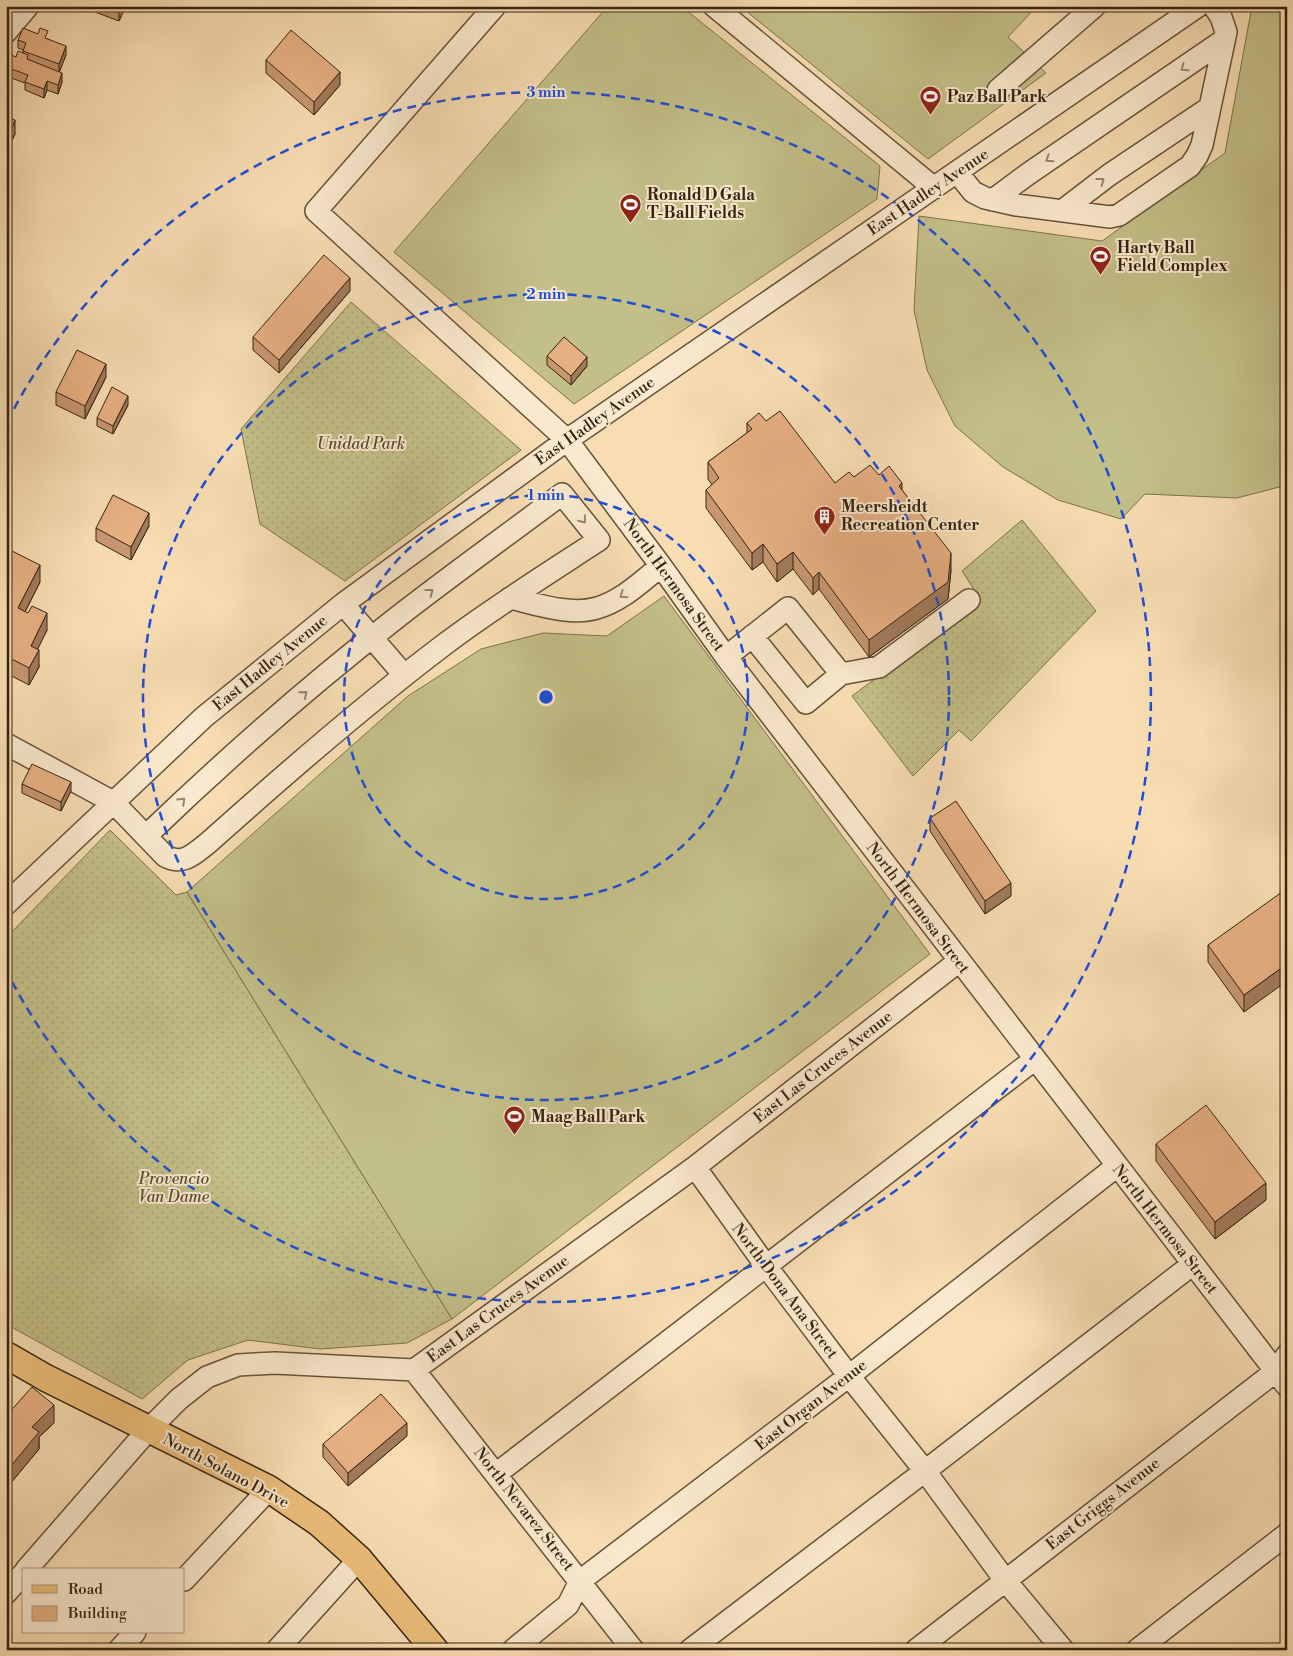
<svg xmlns="http://www.w3.org/2000/svg" width="1293" height="1656" viewBox="0 0 1293 1656" font-family="'Libre Bodoni',serif">
	<defs>
		<pattern id="grass-dots" width="8" height="8" patternUnits="userSpaceOnUse" patternTransform="scale(1.25)"><rect width="8" height="8" fill="#c3bf88"/><path d="M2 2h.1M6 6h.1" fill="none" stroke="#a8a474" stroke-width="1.8" stroke-linecap="round"/></pattern>
	</defs>
	<rect width="100%" height="100%" fill="#f8ddb3"/>
	<filter id="stains"><feTurbulence type="fractalNoise" baseFrequency=".004" numOctaves="4"/><feColorMatrix values="0 0 0 0 .2 0 0 0 0 .09 0 0 0 0 .02 0 0 0 .5 -.17"/></filter>
	<radialGradient id="worn" r=".72"><stop offset=".6" stop-color="#630" stop-opacity="0"/><stop offset="1" stop-color="#630" stop-opacity=".3"/></radialGradient>
	<path fill="url(#grass-dots)" stroke="#7c724c" d="M351,302L521,450L345,581L260,524L241,429Z
		M1022,520L1096,611L971,741L959,730L913,776L852,696L981,600L962,571Z
		M110,830L176,895L187,892L452,1319L407,1343L320,1349L248,1340L188,1360L142,1399L6,1324V938Z"/>
	<path fill="#c3bf88" stroke="#7c724c" d="M608,6H681L880,166L877,199L574,404L394,252Z
		M740,6H1037L1008,37L1046,73L928,159Z
		M1252,6H1287V485L1237,498L1145,494L1121,519L1058,500L1003,467L955,426L927,370L914,310L919,216L1102,241L1225,153Z
		M664,596L930,954L452,1319L187,892L408,696L481,649L543,633L607,636Z"/>
	<g fill="none" stroke-linecap="round" stroke-linejoin="round">
		<defs>
			<path id="minor" d="M495,6L316,211L567,440L661,566L726,657L1287,1386
				M714,6L934,188
				M6,32L28,6
				M998,90L1095,6
				M957,172L973,192L985,198L1016,205L1110,217L1119,215L1190,166L1197,156L1202,145L1226,32L1221,17L1214,6
				M993,200L1028,174L1224,40
				M1062,211L1109,175L1209,108
				M510,598C536,604 571,616 597,608C622,601 642,581 661,566
				M343,604L404,675
				M726,657L788,608L841,674L806,703L752,636
				M841,674L879,667L969,600
				M6,744L113,802L165,856C183,866 194,854 208,843C285,774 363,706 445,644C494,607 547,574 599,540L562,494C506,536 450,576 395,619C309,686 226,759 147,835
				M6,904L204,717L343,604L567,440L1198,6
				M695,1167L766,1266L849,1376L925,1471L1005,1580L1063,1650
				M414,1370L633,1650
				M496,1474L1035,1059
				M26,1570L148,1430L179,1399L207,1377L238,1365L275,1363L414,1370L695,1167L959,961
				M184,1580L269,1489
				M6,1593L24,1573
				M119,1650L135,1632
				M277,1650L359,1559
				M513,1650L568,1605L580,1581L849,1376L1117,1166
				M690,1650L925,1471L1193,1264
				M916,1650L1276,1371L1287,1355
				M1137,1650L1287,1534"/>
			<path id="major" d="M6,1355L46,1378L269,1489L319,1523L359,1559L435,1650"/>
		</defs>
		<use href="#minor" stroke="#665239" stroke-width="24"/>
		<use href="#major" stroke="#352410" stroke-width="29"/>
		<use href="#minor" stroke="#fae9ce" stroke-width="21"/>
		<use href="#major" stroke="#ecbe7a" stroke-width="26"/>
	</g>
	<path fill="#c79771" stroke="#352410" d="M79,6H124V10L119,21Z
		M48,39L66,55L59,72L62,82L58,94L47,90L44,98L25,90V83L6,76V53L16,57L23,53V50L18,48V40Z
		M266,60L340,85L314,115L266,73Z
		M6,117L15,134L10,145L6,143Z
		M350,291L279,373L253,350V337Z
		M547,356L587,366L571,385L547,365Z
		M106,377L85,419L56,405V392Z
		M128,405L113,434L97,426V418Z
		M766,421L835,483L854,477L879,475L902,490L951,570L948,599L869,657L819,589L813,595L793,569L777,582L763,562L752,570L706,508V490L712,485L708,479V462L747,433V423Z
		M149,526L131,560L96,541V528Z
		M6,548L40,582L25,612L47,630L37,649L39,667L29,685L6,673Z
		M22,784L71,791L61,811L22,793Z
		M930,818L1011,896L985,914L930,831Z
		M1287,899L1244,1012L1208,962V945Z
		M1156,1144L1266,1200L1215,1239L1156,1161Z
		M6,1416L54,1423L39,1437V1449L10,1484L6,1481Z
		M407,1436L348,1486L323,1457V1444Z"/>
	<path fill="#a27b5c" stroke="#352410" d="M122,6H124V10L119,21V13Z
		M66,46V55L59,73V64Z
		M340,72V85L314,115V102Z
		M62,73V82L58,94V85Z
		M47,81V90L44,98V89Z
		M15,120V134L10,145V132Z
		M350,278V291L279,373V360Z
		M587,357V366L571,385V376Z
		M106,364V377L85,419V406Z
		M128,396V405L113,434V426Z
		M902,483V500L899,486Z
		M149,513V526L131,560V547Z
		M763,544V562L752,570V553Z
		M793,552V569L777,582V564Z
		M951,553V570L948,599L869,657V640Z
		M40,565V582L18,626V608Z
		M819,572V589L813,595V578Z
		M47,613V630L31,663V646Z
		M39,650V667L29,685V668Z
		M71,782V791L61,811V802Z
		M1011,883V896L985,914V901Z
		M1287,964V981L1244,1012V995Z
		M1266,1183V1200L1215,1239V1222Z
		M54,1405V1423L39,1437V1449L10,1484V1467L32,1427Z
		M407,1423V1436L348,1486V1473Z"/>
	<path fill="#e7b083" stroke="#352410" d="M102,6H122L119,13Z
		M23,28L38,34L40,28L48,31L45,38L66,46L59,64L23,51L26,43L18,40Z
		M291,30L340,72L314,102L266,60Z
		M18,51L28,55L27,59L62,73L58,85L47,81L44,89L25,82L28,75L6,67V53L16,57Z
		M6,117L15,120L10,132L6,130Z
		M324,255L350,278L279,360L253,337Z
		M564,337L587,357L571,376L547,356Z
		M77,350L106,364L85,406L56,392Z
		M112,387L128,396L113,426L97,418Z
		M780,411L835,483L849,472L854,477L870,465L879,475L889,466L902,483L899,486L951,553L948,582L869,640L819,572L813,578L793,552L777,564L763,544L752,553L706,490L719,478L708,462L752,429L747,423L759,413L766,421Z
		M113,495L149,513L131,547L96,528Z
		M6,548L40,565L18,608L28,613L32,606L47,613L31,646L39,650L29,668L6,656Z
		M32,764L71,782L61,802L22,784Z
		M956,801L1011,883L985,901L930,818Z
		M1282,892L1287,899V964L1244,995L1208,945Z
		M1206,1105L1266,1183L1215,1222L1156,1144Z
		M32,1387L54,1405L32,1427L39,1432L10,1467L6,1464V1416Z
		M381,1394L407,1423L348,1473L323,1444Z"/>
	<defs><path id="oneway-chevron" d="M-2-3.5L2.5 0L-2 3.5" fill="none" stroke-width="1.6" stroke-linecap="round" stroke-linejoin="round" transform="scale(1.25)"/></defs>
	<g stroke="#98866f">
		<use href="#oneway-chevron" transform="translate(1184 68) rotate(145)"/>
		<use href="#oneway-chevron" transform="translate(1049 159) rotate(146)"/>
		<use href="#oneway-chevron" transform="translate(1101 181) rotate(-37)"/>
		<use href="#oneway-chevron" transform="translate(583 520) rotate(52)"/>
		<use href="#oneway-chevron" transform="translate(430 592) rotate(-37)"/>
		<use href="#oneway-chevron" transform="translate(623 595) rotate(146)"/>
		<use href="#oneway-chevron" transform="translate(304 694) rotate(-40)"/>
		<use href="#oneway-chevron" transform="translate(182 801) rotate(-44)"/>
	</g>
	<g fill="none" stroke="#1d4ed8" stroke-width="2.5" stroke-dasharray="9 6">
		<circle cx="546" cy="697" r="202"/>
		<circle cx="546" cy="697" r="403"/>
		<path d="M7 422A605 605 0 1 1 7 972"/>
	</g>
	<defs>
		<symbol id="stadium-pin" viewBox="-11 -11 22 30"><path d="M0 17L-7.5 6A9.5 9.5 0 1 1 7.5 6Z" fill="#8f2418" stroke="#fae9ce"/><path d="M0-5a6.5 5 0 1 0 0 10a6.5 5 0 1 0 0-10ZM-3.5-1.8h7v3.6h-7Z" fill="#fff"/></symbol>
		<symbol id="building-pin" viewBox="-11 -11 22 30"><path d="M0 17L-7.5 6A9.5 9.5 0 1 1 7.5 6Z" fill="#8f2418" stroke="#fae9ce"/><path d="M-4-6H4V6H1V3H-1V6H-4ZM-2.5-4.3h1.7v1.8h-1.7ZM.8-4.3h1.7v1.8H.8ZM-2.5-1h1.7V.8h-1.7ZM.8-1h1.7V.8H.8Z" fill="#fff"/></symbol>
	</defs>
	<g fill-rule="evenodd">
		<use href="#stadium-pin" x="918" y="84" width="25" height="34"/>
		<use href="#stadium-pin" x="618" y="192" width="25" height="34"/>
		<use href="#stadium-pin" x="1088" y="244" width="25" height="34"/>
		<use href="#building-pin" x="812" y="504" width="25" height="34"/>
		<use href="#stadium-pin" x="502" y="1104" width="25" height="34"/>
	</g>
	<g text-anchor="middle" dominant-baseline="central" stroke-width="4" stroke-linejoin="round" paint-order="stroke">
		<g font-size="16" font-weight="bold" fill="#352410" stroke="#fae9ce" text-anchor="start">
			<text x="947" y="97">Paz Ball Park</text>
			<text x="647" y="195">Ronald D Gala<tspan x="647" dy="18">T-Ball Fields</tspan></text>
			<text x="1117" y="248">Harty Ball<tspan x="1117" dy="18">Field Complex</tspan></text>
			<text x="841" y="507">Meersheidt<tspan x="841" dy="18">Recreation Center</tspan></text>
			<text x="531" y="1117">Maag Ball Park</text>
		</g>
		<g font-size="16" fill="#352410" stroke="#fae9ce">
			<text transform="translate(928 192) rotate(-34)">East Hadley Avenue</text>
			<text transform="translate(595 421) rotate(-35)">East Hadley Avenue</text>
			<text transform="translate(674 585) rotate(54)">North Hermosa Street</text>
			<text transform="translate(270 663) rotate(-39)">East Hadley Avenue</text>
			<text transform="translate(918 908) rotate(53)">North Hermosa Street</text>
			<text transform="translate(823 1067) rotate(-38)">East Las Cruces Avenue</text>
			<text transform="translate(1165 1229) rotate(52)">North Hermosa Street</text>
			<text transform="translate(785 1291) rotate(53)">North Dona Ana Street</text>
			<text transform="translate(498 1309) rotate(-36)">East Las Cruces Avenue</text>
			<text transform="translate(811 1405) rotate(-38)">East Organ Avenue</text>
			<text transform="translate(226 1471) rotate(28)">North Solano Drive</text>
			<text transform="translate(1103 1504) rotate(-38)">East Griggs Avenue</text>
			<text transform="translate(524 1509) rotate(52)">North Nevarez Street</text>
		</g>
		<g font-size="16" font-style="italic" fill="#584b2e" stroke="#fae9ce">
			<text x="361" y="444">Unidad Park</text>
			<text x="174" y="1179">Provencio<tspan x="174" dy="18">Van Dame</tspan></text>
		</g>
	</g>
	<circle cx="546" cy="697" r="8" fill="#1d4ed8" stroke="#fae9ce" stroke-width="2.5"/>
	<g font-size="15" text-anchor="middle" font-weight="bold" fill="#1d4ed8" stroke="#fae9ce" stroke-width="4" stroke-linejoin="round" paint-order="stroke">
		<text x="546" y="97">3 min</text>
		<text x="546" y="299">2 min</text>
		<text x="546" y="500">1 min</text>
	</g>
	<rect width="1293" height="1656" fill="none" stroke="#f8ddb3" stroke-width="25"/>
	<rect x="8" y="8" width="1278" height="1641" fill="none" stroke="#352410" stroke-width="2.5"/>
	<rect x="12" y="12" width="1268" height="1631" fill="none" stroke="#352410"/>
	<rect x="22" y="1568" width="162" height="65" fill="#fae9ce" stroke="#ab9a82"/>
	<rect x="32" y="1585" width="25" height="8" fill="#ecbe7a" stroke="#ab9a82"/>
	<text x="68" y="1594" font-size="15" fill="#352410">Road</text>
	<rect x="32" y="1606" width="25" height="15" fill="#e7b083" stroke="#ab9a82"/>
	<text x="68" y="1618" font-size="15" fill="#352410">Building</text>
	<rect width="100%" height="100%" filter="url(#stains)"/>
	<rect width="100%" height="100%" fill="url(#worn)"/>
</svg>
